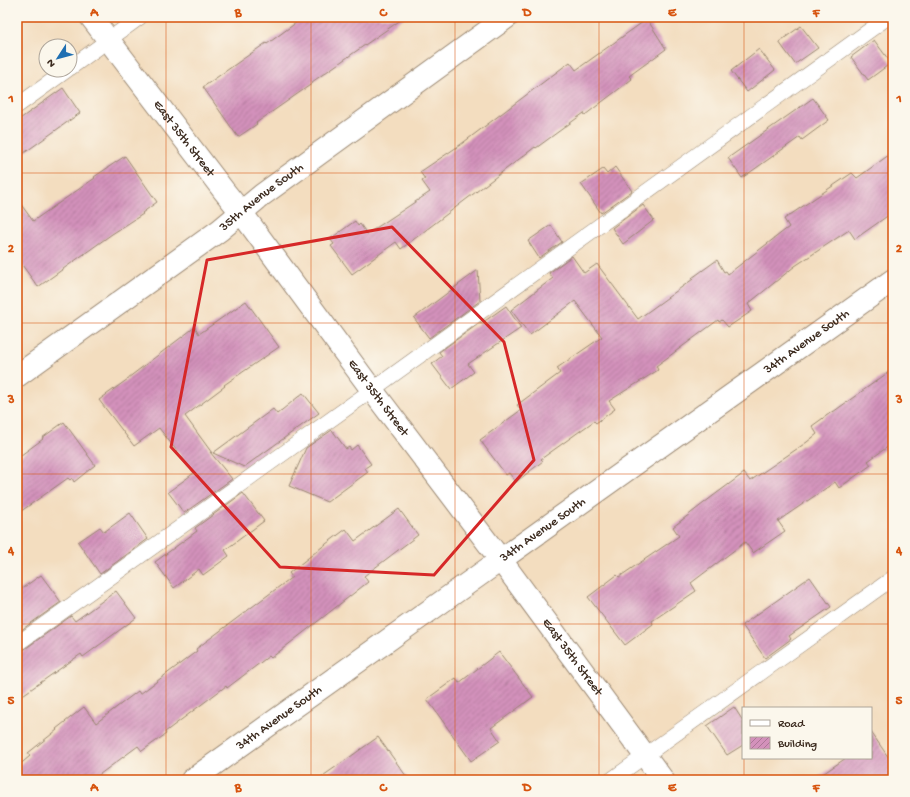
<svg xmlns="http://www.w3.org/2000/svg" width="910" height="797" viewBox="0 0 910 797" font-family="'Gochi Hand',sans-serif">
	<defs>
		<pattern id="building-hatch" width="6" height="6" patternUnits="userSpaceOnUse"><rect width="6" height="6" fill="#d391bb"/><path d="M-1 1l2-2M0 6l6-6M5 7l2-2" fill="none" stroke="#ac7797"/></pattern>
	</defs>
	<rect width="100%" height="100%" fill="#fbf7ec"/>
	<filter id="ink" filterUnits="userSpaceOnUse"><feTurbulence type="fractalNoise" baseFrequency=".025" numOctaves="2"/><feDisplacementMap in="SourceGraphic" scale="8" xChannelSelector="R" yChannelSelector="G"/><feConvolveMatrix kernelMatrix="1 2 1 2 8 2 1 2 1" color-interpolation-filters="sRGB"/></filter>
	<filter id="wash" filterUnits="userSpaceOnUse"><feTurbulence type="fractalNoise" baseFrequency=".012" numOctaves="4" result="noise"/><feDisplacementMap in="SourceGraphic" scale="16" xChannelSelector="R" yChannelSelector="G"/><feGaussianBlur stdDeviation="0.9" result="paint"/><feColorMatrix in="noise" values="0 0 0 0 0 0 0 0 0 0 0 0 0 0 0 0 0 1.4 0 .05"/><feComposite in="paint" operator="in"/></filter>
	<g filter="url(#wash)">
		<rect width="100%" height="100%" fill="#f3ddbf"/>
		<g id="blocks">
			<path fill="url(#building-hatch)" d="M304,17H405L312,82L313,83L256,123L257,124L238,137L203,87L266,43L267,44Z
				M647,19L666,49L629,76L632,79L585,115L584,113L536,148L535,147L401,249L396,242L352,274L331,246L334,244L330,239L355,221L358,226L360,224L367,234L430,192L422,181L425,179L420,172L460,145L570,62L576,70Z
				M801,26L818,48L795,64L779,42Z
				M874,40L891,63L868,80L851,57Z
				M759,49L775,70L747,92L731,71Z
				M63,88L80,113L17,158V121Z
				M813,98L829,120L802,140L800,137L742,178L728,158Z
				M893,152V212L855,239L849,230L795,266L748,304L752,311L728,327L722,320L719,322L718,320L656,366L658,370L609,401L615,409L596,423L594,421L541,459L543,461L516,482L509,473L506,475L480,440L521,410L517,405L560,373L557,368L602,337L575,301L530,335L511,310L553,278L549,273L572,256L584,273L597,264L638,319L693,279L692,278L717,260L724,272L726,271L728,274L789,227L784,219L852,173L857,178Z
				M125,156L157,202L142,213L143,214L112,234L38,287L17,258V199L33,221L95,178L94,177Z
				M615,167L632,191L601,213L581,184L603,169L607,174Z
				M643,205L654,220L623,244L612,228Z
				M551,225L562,242L539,258L528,241Z
				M478,270L480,301L429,338L414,318Z
				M246,301L279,347L224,385L225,386L185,416L212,453L210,452L232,479L184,513L168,492L194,473L159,428L134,446L99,400L128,379V378L195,327L199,334Z
				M506,306L521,328L468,364L474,372L451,389L432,364L442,356L439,352L481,322L482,323Z
				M893,369V443L868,461L871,465L839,488L835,482L778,521L785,531L753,553L745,542L691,583L696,591L652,621L653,624L625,645L588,597L617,575L619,577L679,536L673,527L713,496L744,473L750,481L807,442L817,434L812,426L833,411V412Z
				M303,393L319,413L244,467L213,453L273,409L277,414Z
				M64,422L95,465L74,482L72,478L70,480L68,478L17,514V458L43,439L42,438Z
				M332,430L346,449L349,447L351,450L357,445L371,464L365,468L368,472L327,502L289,486L306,448Z
				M243,493L264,521L225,550L229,556L203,575L199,569L174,588L155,562L197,531L195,528Z
				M399,509L418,535L364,576L368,582L271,658L269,656L227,688L226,686L165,732L166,734L142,751L138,746L92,780H17V767L30,756L28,753L57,730L56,729L84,707L96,723L138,691L140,694L197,651L196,649L292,577L289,573L322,547L346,529L355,541Z
				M130,513L148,539L100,574L78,542L100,527L104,532Z
				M41,575L61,602L17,633V592Z
				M810,577L831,607L789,636L791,639L765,658L742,625Z
				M116,591L136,618L83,657L81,654L17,699V653L22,651L71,616L75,621Z
				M499,652L533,697L491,728L500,741L471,761L427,699L456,678L459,683Z
				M734,707L743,721V745L727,755L707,726Z
				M871,732L893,764V780H814L846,758H871Z
				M378,737L409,780H317L350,757Z"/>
		</g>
	</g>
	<g filter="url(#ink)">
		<use href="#blocks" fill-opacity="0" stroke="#97846e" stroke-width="1"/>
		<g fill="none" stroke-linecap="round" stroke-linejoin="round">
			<defs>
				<path id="service" d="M70,68L140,17
					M17,106L67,70
					M17,644L372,390L888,17
					M611,780L893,578"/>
				<g id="minor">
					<path id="s1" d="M17,376L220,230L262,195L507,17"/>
					<path id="s2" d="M192,780L893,280"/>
				</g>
				<g id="tertiary">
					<path id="s3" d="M91,17L224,191L241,212L372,390L500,559L663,780"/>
				</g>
			</defs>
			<use href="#service" stroke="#97846e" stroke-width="16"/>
			<use href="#minor" stroke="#97846e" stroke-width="24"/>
			<use href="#tertiary" stroke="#97846e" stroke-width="24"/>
			<use href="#service" stroke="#fff" stroke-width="15"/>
			<use href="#minor" stroke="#fff" stroke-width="22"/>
			<use href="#tertiary" stroke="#fff" stroke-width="22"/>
		</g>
	</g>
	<path fill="none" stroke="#d62828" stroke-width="3" stroke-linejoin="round" d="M392,227L504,342L534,460L434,575L280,567L171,447L207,260Z"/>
	<path fill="none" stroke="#d7540e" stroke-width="1" stroke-opacity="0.55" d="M166,17V780M311,17V780M455,17V780M599,17V780M744,17V708M17,173H893M17,323H893M17,474H893M17,624H893M744,758V780"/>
	<g text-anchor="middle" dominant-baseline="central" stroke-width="3" stroke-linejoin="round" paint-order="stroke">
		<g font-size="13" fill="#3b2a1e" stroke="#fbf7ec">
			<text stroke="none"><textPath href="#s3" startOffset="153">East 35th Street</textPath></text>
			<text stroke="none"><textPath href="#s1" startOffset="303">35th Avenue South</textPath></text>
			<text stroke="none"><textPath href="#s2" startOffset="755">34th Avenue South</textPath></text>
			<text stroke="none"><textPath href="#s3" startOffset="477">East 35th Street</textPath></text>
			<text stroke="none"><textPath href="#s2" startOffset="431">34th Avenue South</textPath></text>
			<text stroke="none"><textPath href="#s3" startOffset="801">East 35th Street</textPath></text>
			<text stroke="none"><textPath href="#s2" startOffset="107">34th Avenue South</textPath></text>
		</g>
	</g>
	<rect width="910" height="797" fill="none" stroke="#fbf7ec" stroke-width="44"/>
	<rect x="742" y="707" width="130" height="52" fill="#fbf7ec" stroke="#aea59a"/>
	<rect x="750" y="720" width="20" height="6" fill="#ffffff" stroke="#aea59a"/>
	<text x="778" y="727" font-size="12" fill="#3b2a1e">Road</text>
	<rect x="750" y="737" width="20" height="12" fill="url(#building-hatch)" stroke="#aea59a"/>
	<text x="778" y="747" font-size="12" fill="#3b2a1e">Building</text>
	<g transform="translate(58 58) rotate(234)"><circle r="19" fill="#fbf7ec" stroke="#aea59a"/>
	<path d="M0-3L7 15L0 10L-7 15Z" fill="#1f6fb2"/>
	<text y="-6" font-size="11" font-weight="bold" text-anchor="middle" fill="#3b2a1e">N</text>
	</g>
	<rect x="22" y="22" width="866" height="753" fill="none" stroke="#d7540e" stroke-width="1.5"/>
	<g font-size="13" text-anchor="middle" font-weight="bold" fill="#d7540e">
		<text x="94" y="16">A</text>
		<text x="238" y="16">B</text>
		<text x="383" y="16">C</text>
		<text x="527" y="16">D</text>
		<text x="672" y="16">E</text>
		<text x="816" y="16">F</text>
		<text x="11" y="102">1</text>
		<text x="899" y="102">1</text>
		<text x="11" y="252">2</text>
		<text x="899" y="252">2</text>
		<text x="11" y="403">3</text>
		<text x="899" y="403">3</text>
		<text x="11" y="554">4</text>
		<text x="899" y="554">4</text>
		<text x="11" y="704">5</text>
		<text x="899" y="704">5</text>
		<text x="94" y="791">A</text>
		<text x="238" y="791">B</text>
		<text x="383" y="791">C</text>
		<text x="527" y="791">D</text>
		<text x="672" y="791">E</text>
		<text x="816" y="791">F</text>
	</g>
</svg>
